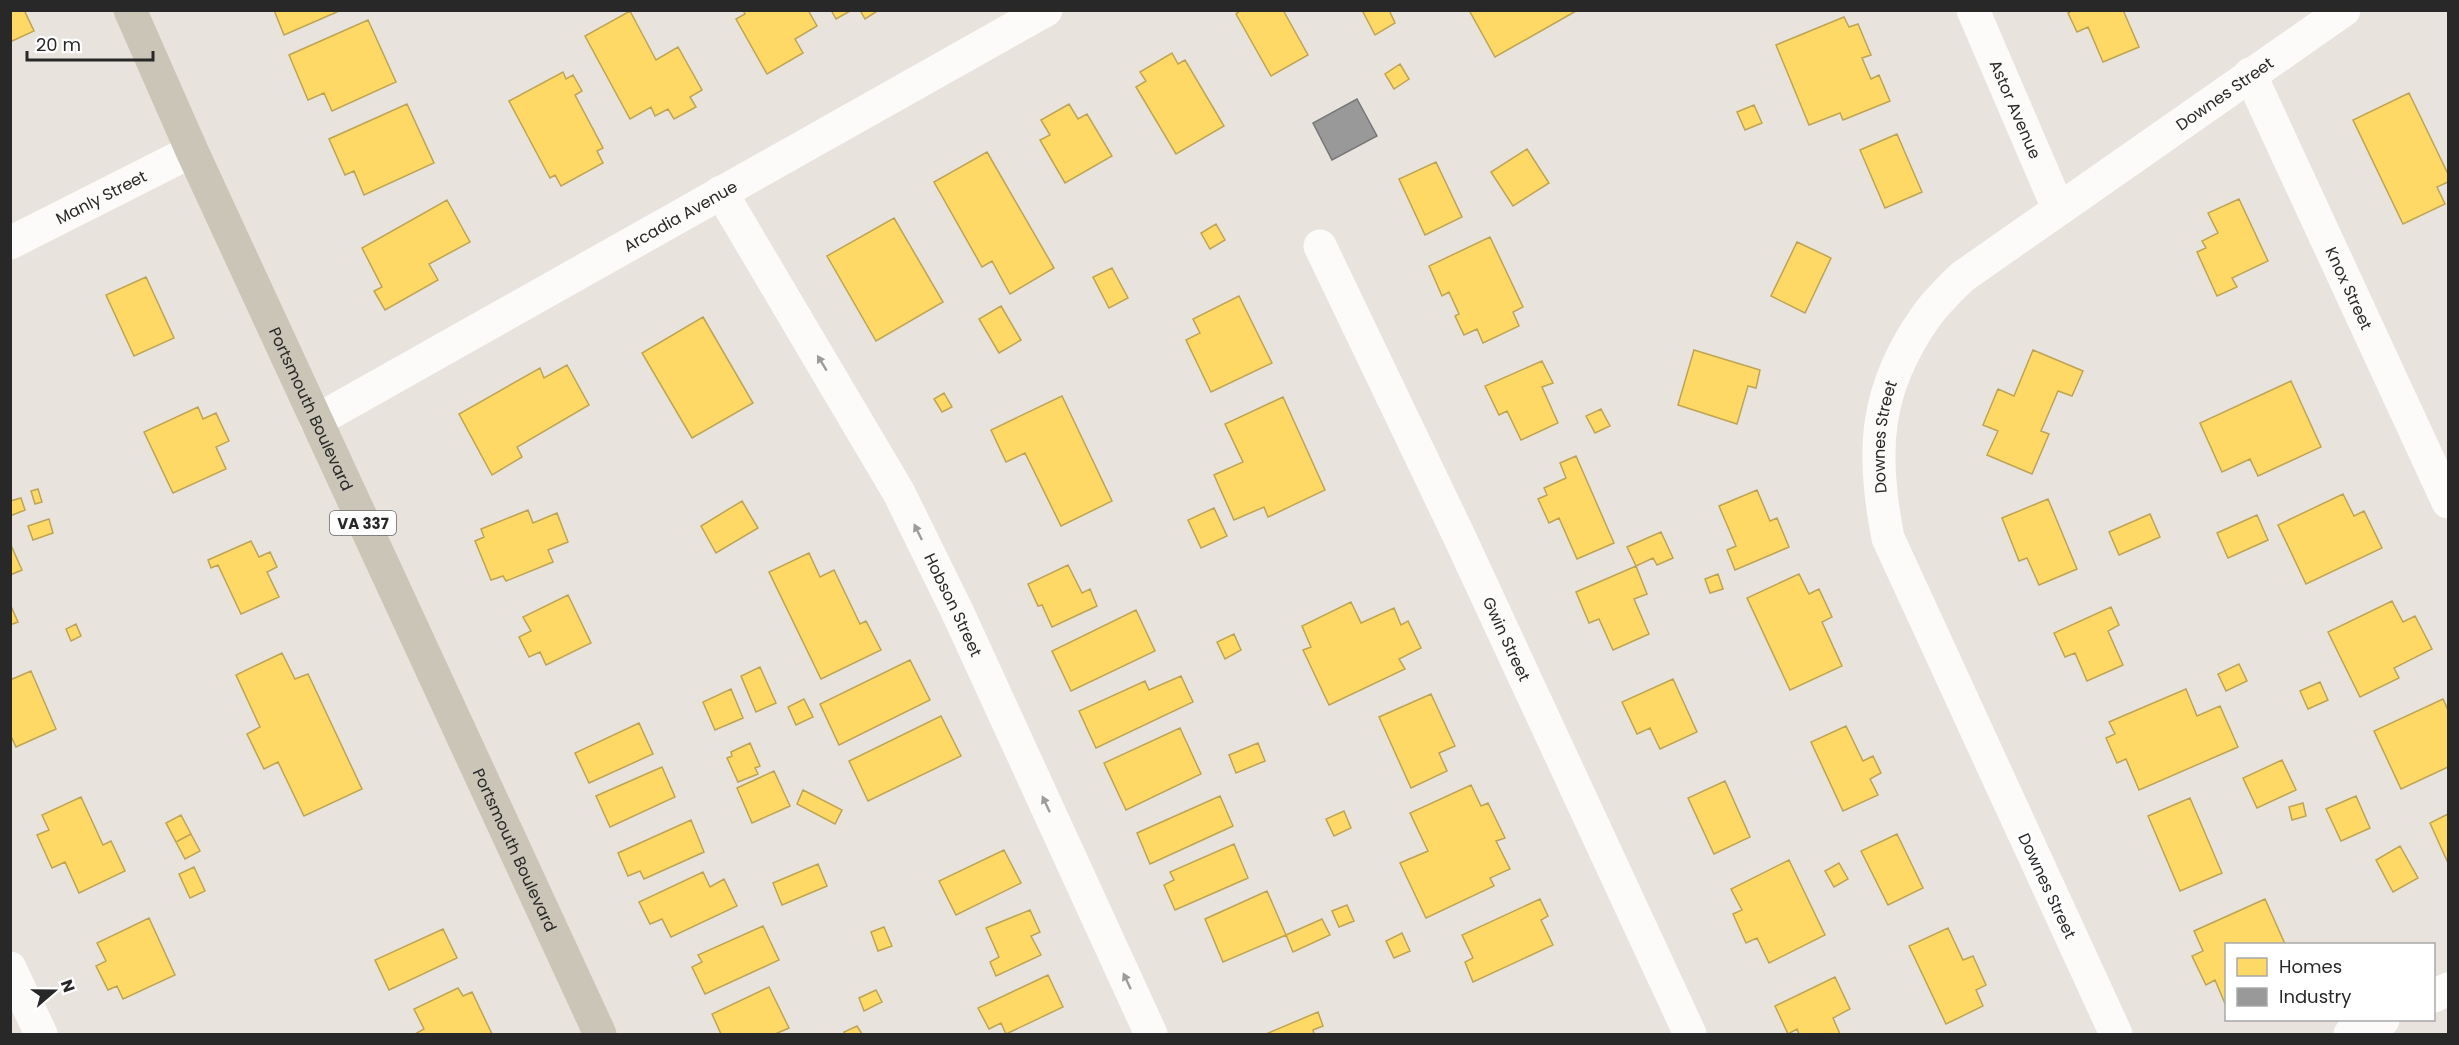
<svg xmlns="http://www.w3.org/2000/svg" width="2459" height="1045" viewBox="0 0 2459 1045" font-family="Poppins,sans-serif">
	<rect width="100%" height="100%" fill="#e8e3dc"/>
	<path fill="#ffd966" stroke="#bea453" stroke-width="1.5" d="M10,10H24L34,31L10,42Z
		M274,10H337V12L284,35Z
		M743,10H808L817,26L795,39L803,53L767,74L736,19L745,14Z
		M831,10H852L836,19Z
		M860,10H879L865,19Z
		M1241,10H1283L1308,55L1271,76L1236,14Z
		M1362,10H1389L1395,23L1375,35Z
		M1469,10H1575L1576,11L1495,57Z
		M2073,10H2123L2139,47L2103,62L2088,27L2077,32L2068,13Z
		M630,11L656,60L678,47L702,90L690,97L696,107L674,119L668,109L655,116L651,107L630,119L585,36Z
		M1844,17L1849,27L1858,24L1871,55L1862,58L1871,79L1879,75L1890,101L1843,120L1840,113L1809,125L1776,45Z
		M368,20L396,82L332,111L324,93L308,100L289,55Z
		M1172,53L1178,64L1185,60L1224,126L1176,154L1136,87L1146,81L1140,72Z
		M1400,64L1409,79L1394,89L1385,74Z
		M563,72L566,79L573,75L582,91L575,95L603,148L597,151L603,163L561,186L555,175L550,178L509,101Z
		M2409,93L2448,174V182L2437,187L2445,204L2403,224L2353,120Z
		M407,104L434,163L364,195L354,171L345,175L329,139Z
		M1069,104L1078,119L1087,114L1112,156L1065,183L1040,140L1050,135L1041,120Z
		M1754,105L1762,123L1745,130L1737,112Z
		M1897,134L1922,192L1885,208L1860,150Z
		M1527,149L1549,183L1513,206L1491,172Z
		M987,152L1054,268L1010,294L992,261L982,267L934,182Z
		M1436,162L1462,217L1425,235L1399,179Z
		M2239,199L2268,261L2232,278L2237,287L2217,296L2197,252L2206,248L2202,241L2218,233L2208,213Z
		M447,200L470,242L429,264L438,280L385,310L374,291L382,287L362,248Z
		M894,218L943,302L876,341L827,256Z
		M1216,224L1225,240L1210,249L1201,233Z
		M1490,237L1523,307L1513,312L1519,326L1483,343L1477,329L1464,335L1455,316L1459,314L1449,292L1442,296L1429,266Z
		M1797,242L1831,258L1805,313L1771,296Z
		M1112,268L1128,298L1109,308L1093,277Z
		M146,277L174,338L134,356L106,295Z
		M1239,296L1272,363L1211,392L1186,340L1200,333L1193,319Z
		M1001,306L1021,340L999,353L979,319Z
		M703,317L753,403L692,438L642,353Z
		M1694,350L1760,370L1756,388L1748,386L1737,424L1678,405Z
		M2033,350L2083,371L2072,396L2058,391L2041,431L2049,434L2032,474L1987,455L1998,431L1983,425L1998,389L2014,396Z
		M1542,361L1553,383L1542,387L1558,423L1521,440L1507,411L1499,415L1485,386Z
		M567,365L589,405L517,447L522,457L492,475L459,414L540,368L544,378Z
		M2291,381L2321,447L2258,476L2250,459L2222,472L2200,423Z
		M944,393L952,407L942,412L934,399Z
		M1062,396L1112,501L1061,526L1025,453L1006,462L991,430Z
		M1283,397L1325,490L1268,517L1264,507L1234,520L1214,475L1243,462L1225,424Z
		M198,407L203,419L216,413L229,441L216,447L226,469L173,493L144,432Z
		M1601,409L1610,426L1595,433L1586,416Z
		M1576,456L1614,543L1577,559L1559,518L1549,523L1538,499L1547,495L1544,488L1566,478L1560,463Z
		M38,489L42,502L35,504L31,491Z
		M1757,490L1770,521L1777,518L1789,547L1735,570L1727,550L1736,546L1719,506Z
		M2343,494L2354,516L2364,511L2382,548L2306,584L2278,525Z
		M21,498L25,510L10,516V501Z
		M2048,499L2077,569L2039,585L2027,558L2019,561L2002,518Z
		M742,501L758,528L716,553L701,526Z
		M1214,508L1227,536L1201,548L1188,520Z
		M528,510L533,523L557,513L568,542L548,550L553,562L506,581L503,576L491,580L475,541L484,537L481,529Z
		M2150,514L2160,537L2119,555L2109,532Z
		M2257,515L2268,540L2228,558L2217,533Z
		M49,519L53,533L33,540L28,526Z
		M1661,532L1673,558L1657,565L1653,558L1636,566L1627,547Z
		M251,541L259,557L270,552L277,567L267,572L279,597L241,614L218,565L211,568L208,560Z
		M10,543L22,570L10,575Z
		M809,553L820,577L834,570L860,624L866,621L881,650L821,679L769,572Z
		M1068,565L1082,593L1090,589L1097,606L1052,627L1042,605L1038,606L1028,584Z
		M1636,566L1647,594L1634,599L1649,634L1613,650L1599,619L1589,623L1576,592Z
		M1718,574L1723,589L1710,593L1705,579Z
		M1799,574L1809,594L1819,589L1832,617L1822,622L1842,666L1790,690L1747,598Z
		M568,595L591,643L546,665L540,652L529,657L519,637L531,631L523,617Z
		M2392,601L2403,622L2415,616L2432,649L2394,668L2399,678L2360,697L2328,632Z
		M1351,602L1361,623L1394,608L1401,625L1408,621L1421,648L1399,659L1405,669L1329,705L1303,650L1311,647L1302,626Z
		M10,604L18,622L10,625Z
		M2111,607L2119,625L2108,631L2123,665L2087,681L2075,653L2065,657L2054,633Z
		M1136,610L1155,651L1071,691L1052,651Z
		M76,624L81,636L71,641L66,629Z
		M1234,634L1241,650L1225,659L1217,642Z
		M282,653L295,679L308,674L362,789L304,816L278,762L264,769L247,734L260,727L236,675Z
		M910,660L930,700L839,745L820,704Z
		M2239,664L2247,681L2226,691L2218,674Z
		M760,667L776,703L756,712L741,676Z
		M31,671L56,729L16,747L10,734V680Z
		M1181,676L1193,702L1096,748L1079,711L1145,681L1149,690Z
		M1673,679L1697,732L1660,749L1650,728L1637,734L1622,702Z
		M2320,682L2328,700L2308,709L2300,691Z
		M731,689L743,718L715,730L703,702Z
		M2186,689L2197,716L2220,706L2238,747L2139,790L2126,759L2117,763L2106,738L2115,734L2109,722Z
		M1431,694L1455,746L1439,753L1447,771L1411,788L1379,717Z
		M804,699L813,717L796,725L788,707Z
		M2443,699L2448,710V767L2401,789L2374,731Z
		M941,716L961,756L868,801L849,761Z
		M639,723L653,754L589,783L575,753Z
		M1846,726L1863,761L1873,756L1881,773L1870,779L1878,795L1843,811L1811,742Z
		M1180,728L1201,774L1126,810L1104,763Z
		M750,743L760,766L755,768L758,774L738,782L727,758L732,756L731,752Z
		M1258,743L1265,761L1236,773L1229,755Z
		M2282,760L2296,790L2257,808L2243,778Z
		M662,767L675,797L610,827L596,796Z
		M774,771L790,806L752,823L737,788Z
		M1725,781L1750,837L1714,854L1688,798Z
		M1471,785L1481,806L1488,803L1505,838L1496,841L1510,869L1490,878L1494,886L1426,918L1400,863L1428,851L1410,813Z
		M803,790L842,810L835,824L797,804Z
		M1220,796L1233,826L1150,864L1137,833Z
		M2356,796L2370,828L2341,841L2326,809Z
		M81,797L103,845L111,841L125,871L79,893L65,862L52,868L37,835L49,830L42,815Z
		M2190,798L2222,873L2180,891L2148,816Z
		M2303,803L2306,816L2292,820L2289,807Z
		M1344,811L1351,828L1334,836L1326,819Z
		M2448,814V863L2430,823Z
		M181,815L191,834L176,842L166,823Z
		M691,820L704,852L644,879L640,871L628,876L618,853Z
		M191,834L200,851L185,859L176,842Z
		M1897,834L1923,888L1888,905L1861,851Z
		M1234,844L1248,878L1175,910L1164,885L1174,880L1170,872Z
		M2400,846L2418,878L2393,892L2376,860Z
		M1004,850L1021,883L956,915L939,881Z
		M1789,860L1825,935L1769,963L1757,938L1746,943L1733,914L1742,910L1731,889Z
		M1839,863L1848,879L1834,887L1825,871Z
		M818,864L827,886L782,905L773,883Z
		M194,867L205,891L190,898L179,874Z
		M703,872L710,887L724,879L737,906L671,937L662,919L650,924L639,902Z
		M1267,891L1286,935L1223,962L1205,919Z
		M1540,899L1548,916L1541,920L1553,945L1473,982L1465,962L1473,958L1462,935Z
		M2265,899L2285,944H2226V1006L2215,980L2206,985L2192,956L2203,951L2194,931Z
		M1347,905L1354,921L1339,927L1332,911Z
		M1030,910L1040,932L1031,936L1041,955L996,976L990,962L999,957L986,928Z
		M149,918L175,975L123,999L117,986L108,990L96,966L106,961L97,943Z
		M1322,919L1330,935L1293,952L1286,935Z
		M763,926L779,960L705,994L692,967L702,962L698,955Z
		M884,927L892,946L878,951L871,932Z
		M1948,928L1963,960L1973,956L1986,985L1976,990L1983,1006L1946,1024L1909,946Z
		M443,929L457,958L389,990L375,960Z
		M1402,933L1410,951L1394,958L1386,941Z
		M1048,975L1063,1007L1006,1034L1001,1023L989,1029L978,1008Z
		M1835,977L1850,1009L1833,1018L1840,1034H1799L1797,1029L1788,1034L1775,1006Z
		M769,987L789,1028L775,1034H721L712,1014Z
		M458,988L463,996L472,992L492,1034H415L424,1029L414,1009Z
		M876,990L882,1002L864,1011L859,998Z
		M1318,1012L1323,1026L1313,1030L1314,1034H1266Z
		M857,1026L862,1034H845L844,1032Z"/>
	<path fill="#999" stroke="#777" stroke-width="1.5" d="M1357,99L1377,136L1332,160L1313,123Z"/>
	<g fill="none" stroke-linecap="round" stroke-linejoin="round">
		<g stroke="#fcfbfa" stroke-width="33">
			<path id="s1" d="M1973,10L2058,208"/>
			<path id="s2" d="M2250,74L2448,502"/>
			<path id="s3" d="M721,192L899,493L957,611L1151,1034"/>
			<path id="s4" d="M10,243L192,151"/>
			<path id="s5" d="M1320,246L1459,536L1690,1034"/>
			<path id="s6" d="M316,421L1046,10"/>
			<path d="M10,968L41,1034"/>
			<path d="M2434,996L2448,989"/>
			<path id="s7" d="M2116,1034L1888,538C1871,452 1874,389 1927,315C1937,301 1950,289 1962,277L2344,10"/>
			<path d="M2350,1034L2383,1020"/>
		</g>
		<path stroke="#cac5b7" stroke-width="33" id="s8" d="M130,10L192,151L600,1034"/>
	</g>
	<defs><path id="oneway-solid" d="M-6-.8H1V-3.2L6.5 0L1 3.2V.8H-6Z" transform="scale(1.5)"/></defs>
	<g fill="#9d9c9c">
		<use href="#oneway-solid" transform="translate(822 363) rotate(-121)"/>
		<use href="#oneway-solid" transform="translate(918 532) rotate(-116)"/>
		<use href="#oneway-solid" transform="translate(1046 804) rotate(-115)"/>
		<use href="#oneway-solid" transform="translate(1127 981) rotate(-115)"/>
	</g>
	<g text-anchor="middle" dominant-baseline="central" stroke-width="6" stroke-linejoin="round" paint-order="stroke">
		<rect fill="#fff" stroke="#686868" stroke-width="1.5" x="330" y="511" width="66" height="24" rx="4.5"/>
		<g font-size="15" font-weight="bold" fill="#282828">
			<text x="363" y="523">VA 337</text>
		</g>
		<g font-size="16" fill="#282828" stroke="#fff">
			<text stroke="none"><textPath href="#s7" startOffset="1152">Downes Street</textPath></text>
			<text stroke="none"><textPath href="#s1" startOffset="108">Astor Avenue</textPath></text>
			<text stroke="none"><textPath href="#s4" startOffset="102">Manly Street</textPath></text>
			<text stroke="none"><textPath href="#s6" startOffset="418">Arcadia Avenue</textPath></text>
			<text stroke="none"><textPath href="#s2" startOffset="236">Knox Street</textPath></text>
			<text stroke="none"><textPath href="#s8" startOffset="438">Portsmouth Boulevard</textPath></text>
			<text stroke="none"><textPath href="#s7" startOffset="648">Downes Street</textPath></text>
			<text stroke="none"><textPath href="#s3" startOffset="474">Hobson Street</textPath></text>
			<text stroke="none"><textPath href="#s5" startOffset="435">Gwin Street</textPath></text>
			<text stroke="none"><textPath href="#s8" startOffset="924">Portsmouth Boulevard</textPath></text>
			<text transform="translate(2047 886) rotate(65)">Downes Street</text>
		</g>
	</g>
	<rect width="2459" height="1045" fill="none" stroke="#282828" stroke-width="24"/>
	<rect x="2225" y="943" width="210" height="78" fill="#ffffff" stroke="#a9a9a9" stroke-width="1.5"/>
	<rect x="2237" y="958" width="30" height="18" fill="#ffd966" stroke="#a9a9a9" stroke-width="1.5"/>
	<text x="2279" y="973" font-size="18" fill="#282828">Homes</text>
	<rect x="2237" y="988" width="30" height="18" fill="#999999" stroke="#a9a9a9" stroke-width="1.5"/>
	<text x="2279" y="1003" font-size="18" fill="#282828">Industry</text>
	<g transform="translate(54 991) rotate(70)" stroke="#ffffff" stroke-width="4.5" paint-order="stroke">
	<path d="M0-4.5L10 22L0 15L-10 22Z" fill="#282828"/>
	<text y="-9" font-size="16" font-weight="bold" text-anchor="middle" fill="#282828">N</text>
	</g>
	<path d="M27 51v9h126v-9" fill="none" stroke="#282828" stroke-width="3"/>
	<text x="36" y="51" font-size="18" fill="#282828" stroke="#ffffff" stroke-width="4.5" paint-order="stroke">20 m</text>
</svg>
